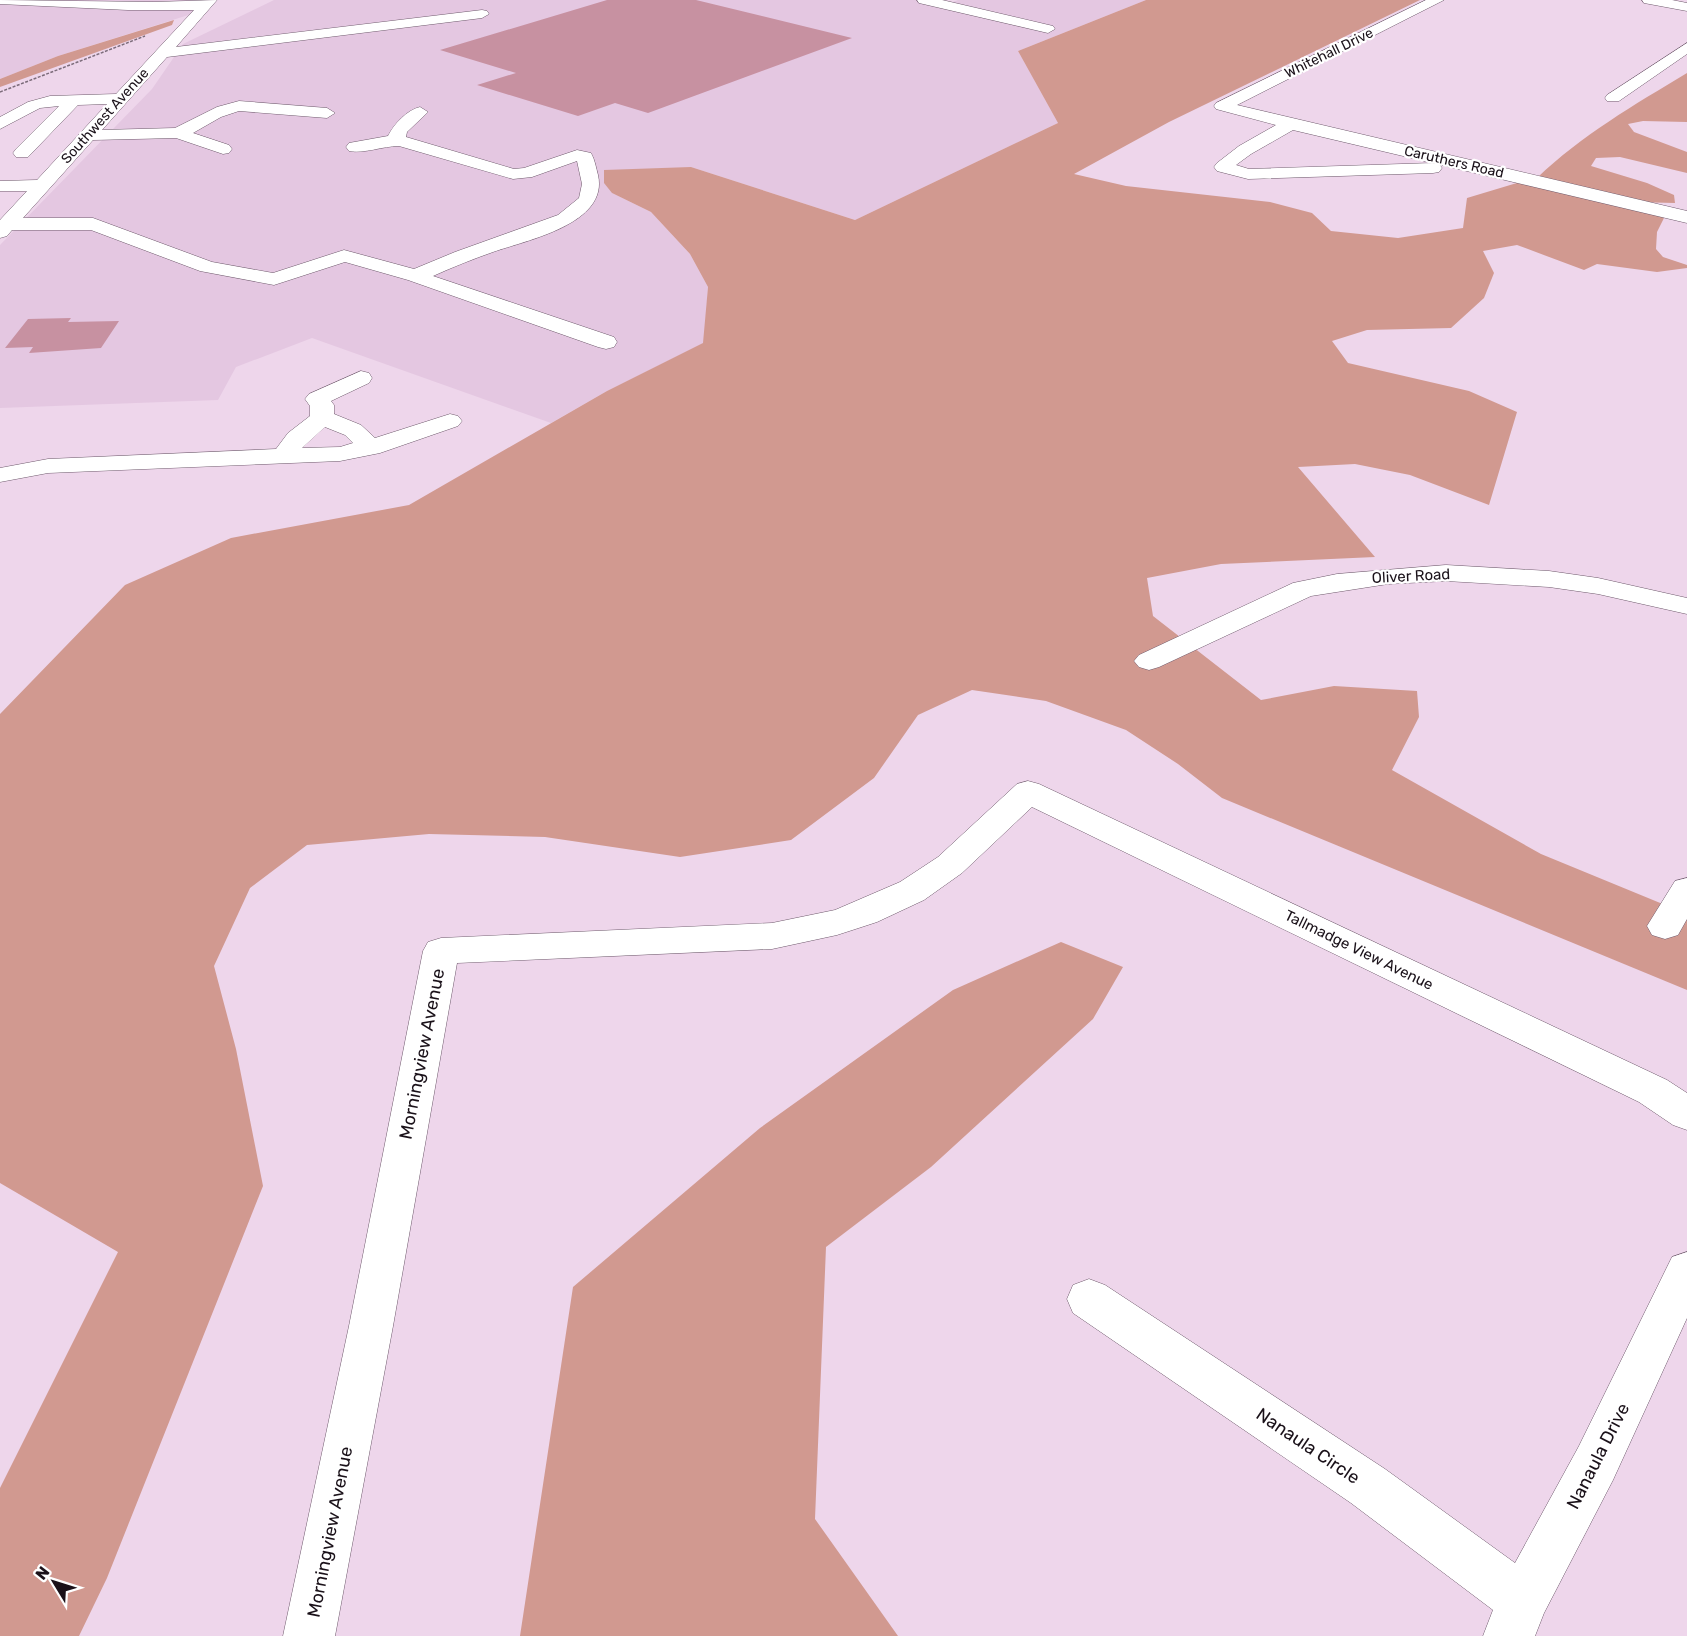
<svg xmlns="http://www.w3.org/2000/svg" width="1687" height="1636" viewBox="0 0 1687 1636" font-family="Rubik,sans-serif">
	<rect width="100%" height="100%" fill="#eed6eb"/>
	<path fill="#e4c7e1" d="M0,0H210L198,12L58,56L0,79Z
		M274,0H936L950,3L958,0H1146L1018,51L1058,123L855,220L691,167L612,193L651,212L690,254L708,287L704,343L607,391L551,423L312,338L236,367L218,400L0,408V245L152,89L183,44Z"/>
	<path fill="#d19990" d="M1146,0H1420L1169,122L1074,174L1126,186L1270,202L1312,213L1331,231L1398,238L1463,228L1467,198L1527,180L1667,212L1657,232L1656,249L1663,257L1687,265V268L1657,272L1597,264L1584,270L1517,245L1483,251L1494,273L1484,298L1451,328L1367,330L1332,341L1348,363L1469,391L1517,412L1489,505L1410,475L1355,464L1298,467L1375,557L1221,564L1147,578L1153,616L1261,700L1334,686L1417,691L1419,717L1392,770L1541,854L1687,914V990L1222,798L1178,764L1126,730L1046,701L972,690L918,715L874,778L791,840L680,857L545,837L429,834L307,845L250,888L214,966L236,1049L263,1186L107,1578L79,1636H0V1488L118,1252L0,1183V714L125,585L231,538L409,505L607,391L703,343L708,287L690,254L651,212L612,193L604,183V170L691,167L855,220L1058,123L1018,51Z
		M174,20L172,25L0,87V79L58,56Z
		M1687,73V122L1643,121L1628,124L1634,132L1687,152V173L1620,157L1596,158L1591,166L1647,183L1674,195L1675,203L1633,202L1537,178C1582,135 1634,105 1687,73Z
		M1061,942L1123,967L1093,1019L931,1167L826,1247L815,1519L898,1636H520L573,1287L760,1128L953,990Z"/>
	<path fill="#c791a1" d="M607,0H696L852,38L648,113L615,103L578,116L477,85L516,73L440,50Z
		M71,318L68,322L119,321L101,348L29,353L33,347L5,348L28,319Z"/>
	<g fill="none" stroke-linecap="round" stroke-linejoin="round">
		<defs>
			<path id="minor" d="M0,0L154,2L217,0L176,47L482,10L487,11L489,14L482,18L167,57L102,130L175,128L217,107L239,101L327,108L335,113L327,118L239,111L221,117L193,133L229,145L232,149L229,153L223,154L176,138L93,140L23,218H93L212,262L273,273L344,250L414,269L455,252L558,215L579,198L582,184L577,161L532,177L513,179L399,146C383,146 364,154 349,151L346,147L349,143L388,136C394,124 407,110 420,107L428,112L407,132L406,137L514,169L524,168L577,150L591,153C595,160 596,168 598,175C609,224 527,240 493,252C473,259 453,267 433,276L614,337L617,342L614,347L606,349L598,347L408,280L345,262L274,285L200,271L91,230H12L7,236L0,238V220L27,191H0V181L37,180L107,104L78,105L28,157H16L13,153L16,149L59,106L40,108L0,129V117L28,102L50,96L116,94L194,10H128L0,4Z
				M917,0H942L1053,26L1055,29L1048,33L919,3Z
				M1426,0H1444L1237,105L1687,211V223L1293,130L1251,154L1236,165L1249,169L1433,163L1439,164L1442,168L1439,172L1433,173L1248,179L1217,171L1214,167L1217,163L1239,146L1276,125L1216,109L1214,106L1216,103Z
				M1642,0H1672L1687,3V11L1644,3Z
				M1687,43V54L1619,101H1607L1605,98L1607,95Z
				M361,371L369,373L372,378L369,383L331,401L334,405V414L361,425L375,438L450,414L458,416L462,421L458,426L380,453L340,461L48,473L0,482V468L48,459L276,449L288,433L310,416V406L305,399L309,394ZM325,427L345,435L353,443L340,447L302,448Z
				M1446,565L1549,571L1598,578L1687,598V614L1598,594L1549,587L1446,581L1388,584L1311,596L1159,667L1149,670L1139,667L1134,661L1139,655L1293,583L1337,574Z
				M1028,781L1039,784L1667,1080L1687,1093V1130L1673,1125L1639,1102L1032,807L962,873L924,900L877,922L837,935L772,949L457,963L393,1326L335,1636H283L349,1326L423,951L428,942L441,938L772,923L835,910L900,882L938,857L1017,784Z
				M1687,878V919L1678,935L1665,939L1652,935L1647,926L1675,881Z
				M1687,1252V1318L1613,1480L1544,1613L1535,1636H1483L1493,1610L1351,1503L1073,1313L1067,1299L1073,1285L1089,1279L1105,1285L1385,1469L1515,1563L1579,1446L1672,1257Z"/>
		</defs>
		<use href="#minor" stroke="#6e5a6c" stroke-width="1"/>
		<path stroke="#7c6c7a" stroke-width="1.5" stroke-dasharray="3 1.5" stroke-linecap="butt" d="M0,92L145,36"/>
		<use href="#minor" fill="#fff" fill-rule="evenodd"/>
	</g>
	<g text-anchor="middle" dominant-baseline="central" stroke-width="4.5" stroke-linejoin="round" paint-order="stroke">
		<g font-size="14" fill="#1a1119" stroke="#fff">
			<text transform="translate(1329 53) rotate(-26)">Whitehall Drive</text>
			<text transform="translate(105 116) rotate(-48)">Southwest Avenue</text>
			<text transform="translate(1454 162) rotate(13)">Caruthers Road</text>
		</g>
		<g font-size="15" fill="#1a1119" stroke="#fff">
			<text transform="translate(1411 576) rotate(-3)">Oliver Road</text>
			<text transform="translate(1359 950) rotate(26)">Tallmadge View Avenue</text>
		</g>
		<g font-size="18" fill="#1a1119" stroke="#fff">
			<text transform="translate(422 1054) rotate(-79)">Morningview Avenue</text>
			<text transform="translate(1308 1446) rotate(34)">Nanaula Circle</text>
			<text transform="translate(1598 1456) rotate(-63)">Nanaula Drive</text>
			<text transform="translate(330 1532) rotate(-79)">Morningview Avenue</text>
		</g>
	</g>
	<g transform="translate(54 1582) rotate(308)" stroke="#ffffff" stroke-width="4.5" paint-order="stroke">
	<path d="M0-4.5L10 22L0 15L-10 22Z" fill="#1a1119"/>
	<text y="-9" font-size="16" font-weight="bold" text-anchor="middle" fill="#1a1119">N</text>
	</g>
</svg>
